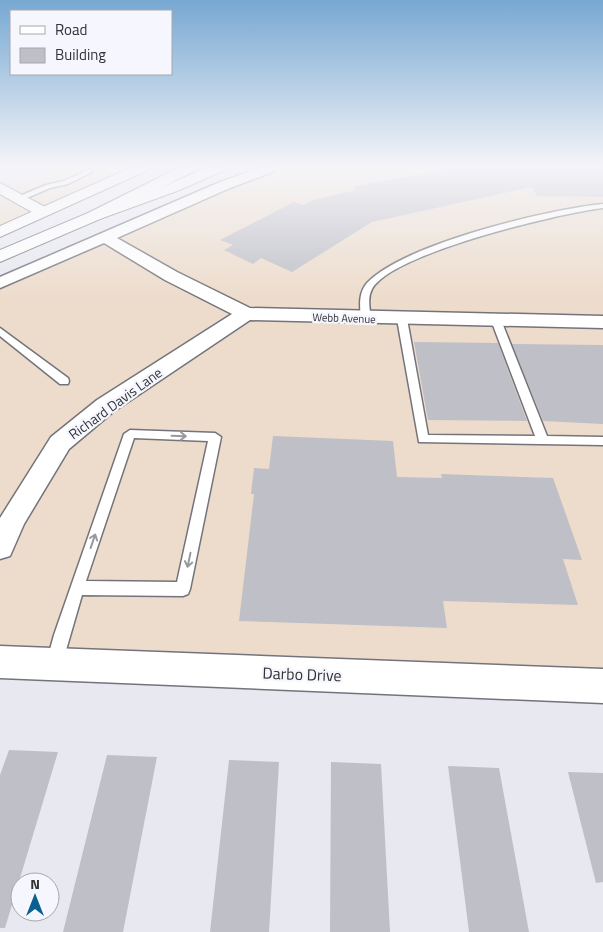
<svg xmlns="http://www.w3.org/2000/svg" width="603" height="932" viewBox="0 0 603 932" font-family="'Titillium Web',sans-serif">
	<rect width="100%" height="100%" fill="#e8e8f1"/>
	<path fill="#eddccb" d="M64,168H141L0,232V179H34Z
		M270,168H603V686L0,662V283Z"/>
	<path fill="#bfbfc7" d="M451,168H603V197L537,196L532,187L372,222L292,272L261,258L253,264L224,250L233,245L220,240L294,202L303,205L313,200L356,190L352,187Z
		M414,342L498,343L527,421L428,420Z
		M512,344L603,345V424L543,421Z
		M273,436L393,441L397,477L442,478L441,474L553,478L582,560L563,559L578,605L443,601L447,628L239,621L254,494H251L254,468L269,469Z
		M9,750L58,752L5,928H0V775Z
		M107,755L157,757L123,932H63Z
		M229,760L279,762L269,932H210Z
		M331,762L381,764L390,932H330Z
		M448,766L499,768L529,932H469Z
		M568,772L603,773V882L596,883Z"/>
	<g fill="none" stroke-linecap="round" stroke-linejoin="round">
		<defs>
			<path id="service" d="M90,169L93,171L92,172L68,184L50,188L22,200L15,198L46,185L64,181Z
				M603,204V208C560,213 392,253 372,289C367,298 370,310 371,319L366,322L361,319C360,307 358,293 367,283C404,244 549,209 603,204Z
				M402,316L407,319L428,435L535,436L491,320L496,317L501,320L547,436L603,437V445L419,442L397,319Z
				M0,328L68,378L69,381L68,384H60L0,336Z
				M130,430L215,433L221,437L190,589L188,594L183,596L82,595L62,664L60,670L54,672L48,670L46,664L54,635L124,434ZM134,438L208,441L177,582L86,581Z"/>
			<path id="minor" d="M259,168H276L275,171L230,188L117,238L177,272L250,308L603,316V328L250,320L113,412L69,449L24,524L10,556L0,559V518L51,437L97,400L232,314L165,280L104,243L0,288V277L220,182Z
				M0,646L603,669V703L0,678Z"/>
			<path id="tertiary" d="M0,183L49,209L51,212L49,215H37L0,194Z"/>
			<path id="primary" d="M130,168H148L146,171L0,237V226Z
				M178,168H196L194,171L100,219L0,262V250L88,213Z"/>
			<path id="motorway" d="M206,168H225L223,171L177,191L100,219H88L86,216L88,213L167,185Z"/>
		</defs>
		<use href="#service" stroke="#73747b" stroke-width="3"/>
		<use href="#minor" stroke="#73747b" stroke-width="3"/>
		<use href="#tertiary" stroke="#73747b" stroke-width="2"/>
		<use href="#primary" stroke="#73747b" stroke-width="2"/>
		<use href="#motorway" stroke="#73747b" stroke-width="2"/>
		<use href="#service" fill="#fff" fill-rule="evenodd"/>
		<use href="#minor" fill="#fff" fill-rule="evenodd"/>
		<use href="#tertiary" fill="#fff" fill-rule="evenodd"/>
		<use href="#primary" fill="#fff" fill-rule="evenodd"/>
		<use href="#motorway" fill="#fff" fill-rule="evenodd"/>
	</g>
	<defs><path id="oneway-shaft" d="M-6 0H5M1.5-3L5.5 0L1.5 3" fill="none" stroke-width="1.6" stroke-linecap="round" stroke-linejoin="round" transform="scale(1.25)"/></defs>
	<g stroke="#98999a">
		<use href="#oneway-shaft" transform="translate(179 436) rotate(2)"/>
		<use href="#oneway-shaft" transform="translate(93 541) rotate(-71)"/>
		<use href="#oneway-shaft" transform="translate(189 560) rotate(102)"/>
	</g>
	<linearGradient id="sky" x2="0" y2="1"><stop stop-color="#77a8d2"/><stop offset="0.56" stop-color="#f5f5f9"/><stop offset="1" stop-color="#f5f5f9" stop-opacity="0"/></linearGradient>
	<rect width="603" height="298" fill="url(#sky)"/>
	<g text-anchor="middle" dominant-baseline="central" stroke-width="4.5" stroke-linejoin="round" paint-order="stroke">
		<g font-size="11" fill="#323336" stroke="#f5f6fe">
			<text transform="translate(344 318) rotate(2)">Webb Avenue</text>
		</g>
		<g font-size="14" fill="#323336" stroke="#f5f6fe">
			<text transform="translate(115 403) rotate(-36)">Richard Davis Lane</text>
		</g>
		<g font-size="16" fill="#323336" stroke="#f5f6fe">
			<text transform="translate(302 674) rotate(2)">Darbo Drive</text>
		</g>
	</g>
	<rect x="10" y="10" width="162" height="65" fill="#f5f6fe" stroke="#a7a8ae"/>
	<rect x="20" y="26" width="25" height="8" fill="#ffffff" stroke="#a7a8ae"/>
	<text x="55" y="35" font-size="15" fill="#323336">Road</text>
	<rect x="20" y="48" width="25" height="15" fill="#bfbfc7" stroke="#a7a8ae"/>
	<text x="55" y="60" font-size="15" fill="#323336">Building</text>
	<g transform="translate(35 897)"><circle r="24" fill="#f5f6fe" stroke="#a7a8ae"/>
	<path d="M0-4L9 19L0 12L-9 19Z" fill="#0b6091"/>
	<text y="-8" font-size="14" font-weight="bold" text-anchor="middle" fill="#323336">N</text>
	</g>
</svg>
